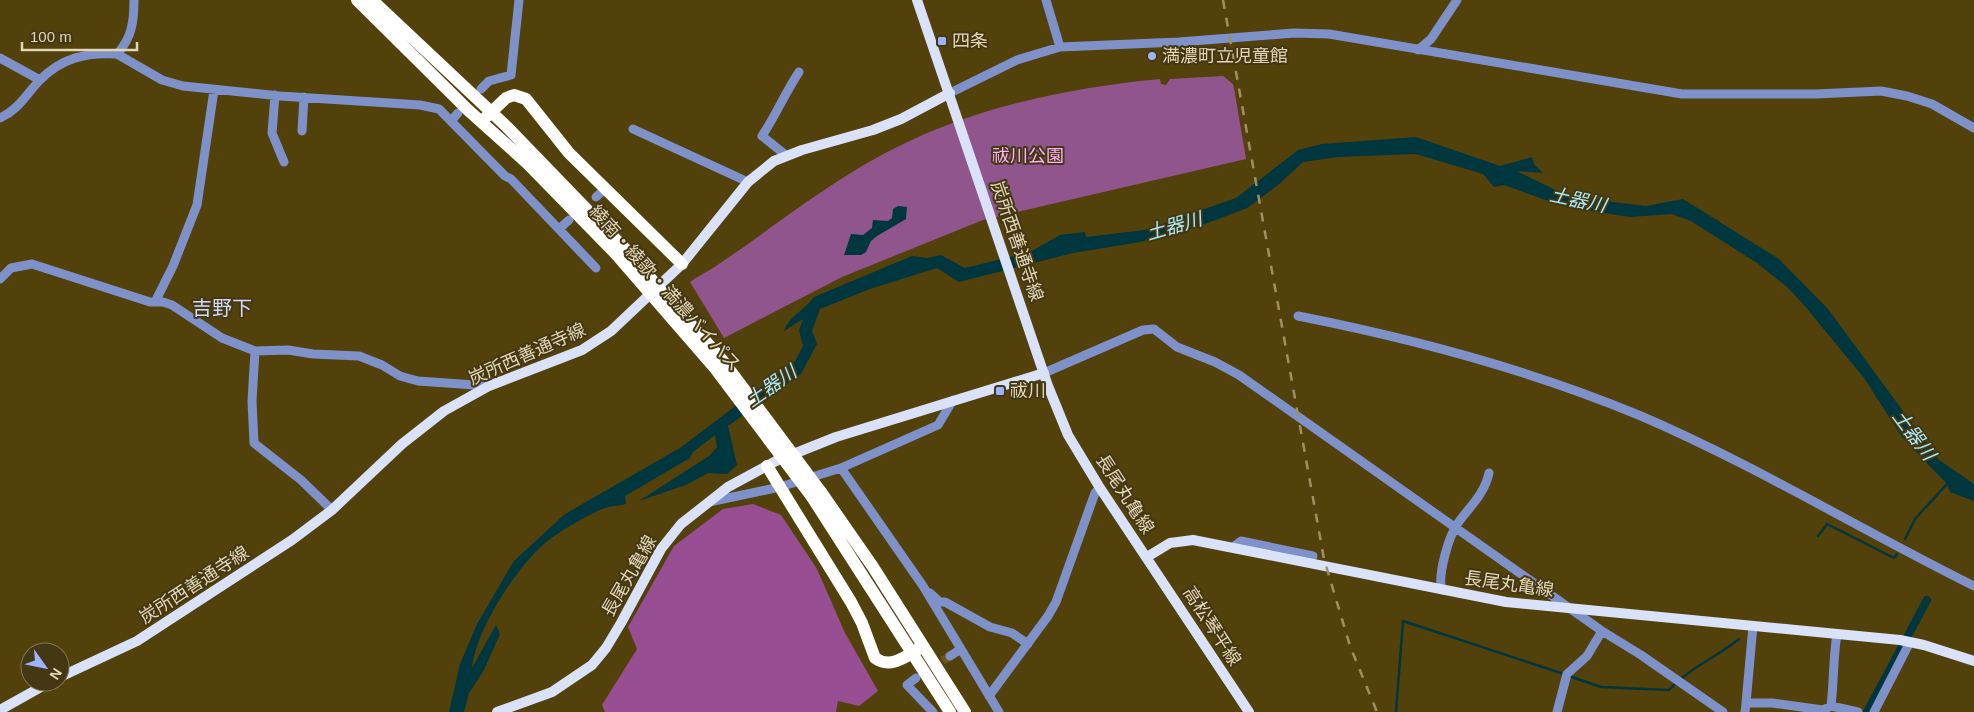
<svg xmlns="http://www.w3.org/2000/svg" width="1974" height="712" viewBox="0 0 1974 712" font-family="Helvetica,'Noto Sans JP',sans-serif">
	<rect width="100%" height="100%" fill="#52410a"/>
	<path fill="#90558c" d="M1223,76L1233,84L1234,88L1246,159L983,220L842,277L724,338L690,282C698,276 707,272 716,266C780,223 842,171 914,139C990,104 1077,87 1160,79L1161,84L1166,85L1170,79Z"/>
	<path fill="#974e92" d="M753,504L781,515L817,569L845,633L878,691L859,706L838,701L836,712H605L602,705L637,649L628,627L674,546L723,509Z"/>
	<path fill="#00363e" d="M1416,137L1500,166L1532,157L1534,164L1543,173L1516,171L1570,197L1646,206L1683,199L1779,259L1828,309L1939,460L1974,484V501L1950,492L1947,484L1902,437L1864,378L1804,305L1787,287L1757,263L1691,221L1672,214L1630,217L1565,207L1504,185L1494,187L1483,174L1416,154L1338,157L1303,162L1278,185L1247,208L1200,226L1140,242L1073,253L959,282L937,268L870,289L820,309L812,331L817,344L801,374L728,426L737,465L727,474L708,473L686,485L639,501L709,456L717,447L715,435L693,452L690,458L625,496L626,504C618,506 608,506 600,510C588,515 553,535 544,544C515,569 476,630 472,668L496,625L500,634L484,670L469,693L464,712H449L460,664L477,624L514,561L565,514L680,448L795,361L803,346L799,330L803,319L784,331C789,316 805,310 814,297L912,256L927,258L941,255L965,268L1030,252L1060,235L1085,232L1086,237L1145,230L1236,198L1298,150L1322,144Z
		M898,206L907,207L906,219L877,236L871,241L866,252L861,255H844L851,234L863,235L872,228L873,220L888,221L892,218L893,209Z"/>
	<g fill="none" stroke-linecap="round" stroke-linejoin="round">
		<path stroke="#00363e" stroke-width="2.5" d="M1818,536L1827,524L1894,558L1897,554
			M1905,539L1915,519L1948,483
			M1569,676L1601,687L1669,690C1689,668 1717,657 1739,639
			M1396,712L1403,621L1564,674"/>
		<path stroke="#00363e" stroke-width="8" d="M1867,712L1927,600"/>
		<path stroke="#685724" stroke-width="9" stroke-dasharray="9 4.5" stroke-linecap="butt" d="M931,668L950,656"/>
		<path stroke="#7e91c9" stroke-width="9" d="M1046,0L1060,47
			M1418,50L1431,39L1457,0
			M117,54L162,80L183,86L280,96L420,105L439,109L505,176L511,179L596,268
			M0,58L40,80
			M481,89L489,81L511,75L519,0
			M950,93L1017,60L1060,47L1179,42L1294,33L1329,34L1682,94H1816L1881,91L1907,96L1932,104L1974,128
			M275,95L272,133L284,162
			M0,118C19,109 25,96 39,81C61,58 86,52 117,54C132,38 134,21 134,0
			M451,121L458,113
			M633,129L748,182
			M302,131L304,97
			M787,156L762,136C776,115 785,93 799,72
			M596,197L605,189
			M559,229L569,220
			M0,279L11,268L32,264L150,302H163L172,305L222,338L255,351L288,350L313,354L359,356L382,365L400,376L418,381L489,386
			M155,302L173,266L197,205L214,90
			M1298,316C1415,339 1531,370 1641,416C1755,465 1863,531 1974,586
			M255,351L252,401L254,443L301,480L332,510
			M1044,373L1143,330L1154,329L1177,347L1215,362L1239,375L1602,631L1641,655L1723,712
			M841,468L923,586L999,712
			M709,502L780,487L841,468L938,425L953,400
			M1233,547L1241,541L1313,556
			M1442,590C1437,576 1449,535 1458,523C1470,506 1484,495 1489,473
			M930,593L940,602H945L990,627L1012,633L1028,644
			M950,656L961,649
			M916,678L907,685L933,712
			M989,696L1048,616L1056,602L1095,493L1100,488
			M1746,703L1753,626
			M1831,706C1834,681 1833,658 1837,634
			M1557,712L1567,674L1587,656L1602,631
			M1745,712L1746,703H1772L1823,710L1831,706L1858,712
			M1874,712L1910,642"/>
		<path stroke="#d9e2f9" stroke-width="10" d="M917,0L1048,386L1068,435L1100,488L1249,712
			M1147,557L1170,543L1193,540L1506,602L1900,640L1924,645L1974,661
			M60,677L137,641L292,540L332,510L402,444L444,411L489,386L582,350L611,331L682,264L748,182L774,161L802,150L873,130L901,119L950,93
			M0,710L50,682
			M497,712L552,692L592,665L606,648L621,623L661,549L681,524L728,487L776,461L836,437L1044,373"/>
		<path stroke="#fff" stroke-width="12" d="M357,0L468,110L528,164L616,254
			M372,0L507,127L625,249
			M485,118L506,98L514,95L526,99L569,153L682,264
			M767,466L851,602L862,623L875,658C891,670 908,655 923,646
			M821,492L873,567L965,712
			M812,497L950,712"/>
		<path stroke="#9e9064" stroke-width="2.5" stroke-dasharray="9 9" stroke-linecap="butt" d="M1223,0L1324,559L1350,646L1377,712"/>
		<path stroke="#fff" stroke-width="12" d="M625,249L723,361L821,492
			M616,254L714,367L812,497"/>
	</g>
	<g fill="#9cb4fd" stroke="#443714" stroke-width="2">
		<rect x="937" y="36" width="10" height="10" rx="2.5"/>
		<circle cx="1152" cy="56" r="5"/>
		<rect x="995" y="386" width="10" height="10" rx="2.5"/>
	</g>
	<g text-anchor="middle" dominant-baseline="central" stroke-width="4" stroke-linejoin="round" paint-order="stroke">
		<g font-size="18" fill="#e2d6b5" stroke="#443714" text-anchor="start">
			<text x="952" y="41">四条</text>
			<text x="1162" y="56">満濃町立児童館</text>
			<text x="1010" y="391">祓川</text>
		</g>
		<g font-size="18" fill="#feb0f8" stroke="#443714">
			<text x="1028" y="156">祓川公園</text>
		</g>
		<g font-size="18" fill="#e2d6b5" stroke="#443714">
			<text transform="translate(1017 241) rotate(71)">炭所西善通寺線</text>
			<text transform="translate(665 288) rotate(48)">綾南・綾歌・満濃バイパス</text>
			<text transform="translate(527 354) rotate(-24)">炭所西善通寺線</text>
			<text transform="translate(1125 494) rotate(57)">長尾丸亀線</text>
			<text transform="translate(629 576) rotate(-60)">長尾丸亀線</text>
			<text transform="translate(1509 584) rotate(8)">長尾丸亀線</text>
			<text transform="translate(194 585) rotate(-33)">炭所西善通寺線</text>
			<text transform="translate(1212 626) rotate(57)">高松琴平線</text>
		</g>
		<g font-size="19" font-style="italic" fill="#aae9f4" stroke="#443714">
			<text transform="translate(1578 200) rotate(12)">土器川</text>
			<text transform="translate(1174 226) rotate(-16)">土器川</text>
			<text transform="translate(771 386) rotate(-35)">土器川</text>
			<text transform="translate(1914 435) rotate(53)">土器川</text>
		</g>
		<g font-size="20" fill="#d0daf6" stroke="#443714">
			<text x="222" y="308">吉野下</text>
		</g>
	</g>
	<g transform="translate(45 667) rotate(123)"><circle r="24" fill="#443714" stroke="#837754"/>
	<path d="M0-4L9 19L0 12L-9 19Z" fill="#9cb4fd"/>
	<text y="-8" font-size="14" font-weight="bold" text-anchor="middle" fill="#e2d6b5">N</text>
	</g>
	<path d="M22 42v8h115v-8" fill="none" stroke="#e2d6b5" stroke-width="2.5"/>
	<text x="30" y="42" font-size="15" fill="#e2d6b5" stroke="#443714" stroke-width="4" paint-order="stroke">100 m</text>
</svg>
